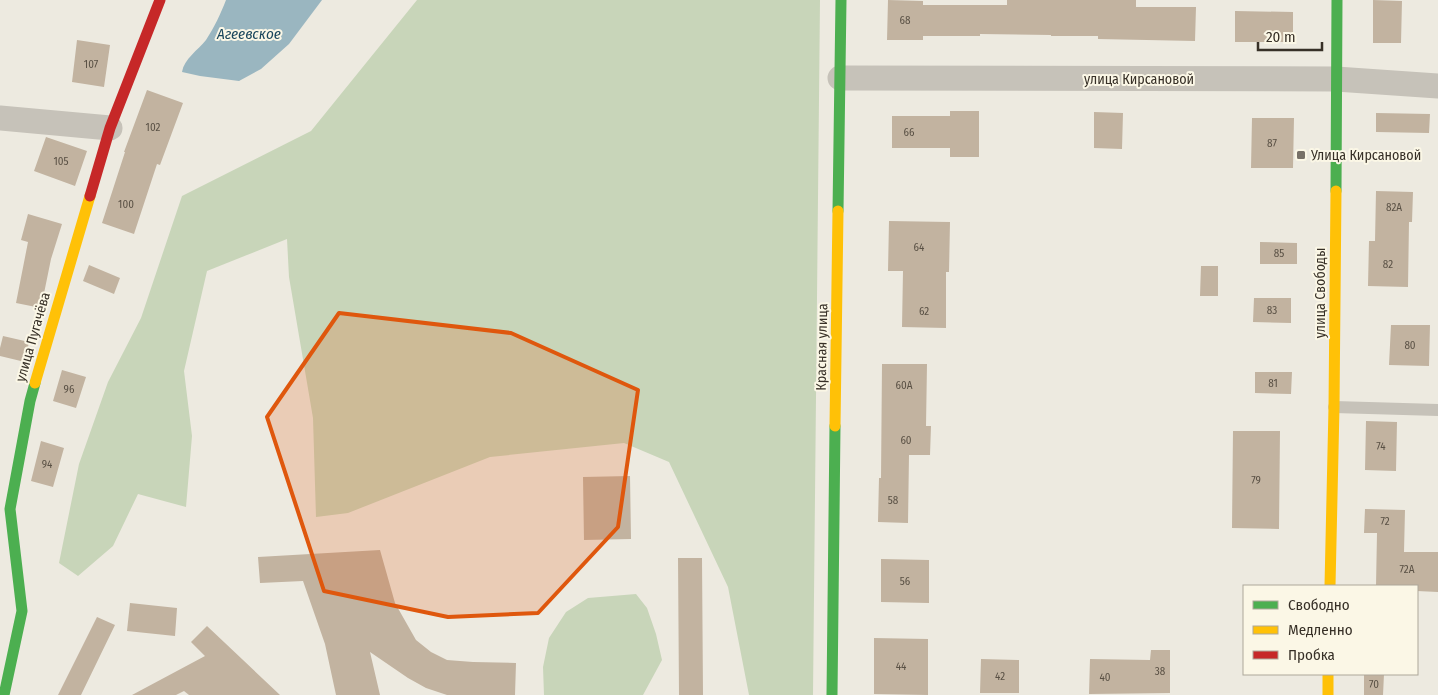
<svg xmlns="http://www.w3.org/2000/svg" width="1438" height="695" viewBox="0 0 1438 695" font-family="'Fira Sans Condensed',sans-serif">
	<rect width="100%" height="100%" fill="#edeae0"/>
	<path fill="#c8d5b9" d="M417,0H820L813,695H749L728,587L669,462L624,443L490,457L348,513L316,517L313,418L289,277L287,239L207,271L184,371L192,436L186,507L138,494L113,546L78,576L59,563L79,464L108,382L141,318L182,196L311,131Z
		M636,594L647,608L656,634L662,660L643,695H544L543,667L549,638L566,612L588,598Z"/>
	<path fill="#9ab6c0" d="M226,0H322L289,44L261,69L239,81L200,76L182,72C184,59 198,50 206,40C214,28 221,13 226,0Z"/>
	<path fill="#c2b3a0" d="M888,0L923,1V5H1007V0H1136V7H1196L1195,41L1098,39V36H1051V35L980,34V36H923V40H887Z
		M1373,0L1402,1L1401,43H1373Z
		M1235,11L1293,12V42H1235Z
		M77,40L110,45L104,87L72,82Z
		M147,90L183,103L160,165L157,164L134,234L102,223L125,152H124Z
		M950,111H979V157H950V148H892V116H950Z
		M1094,112L1123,113L1122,149L1094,148Z
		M1376,113L1430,114L1429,133L1376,132Z
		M1252,118H1294L1293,168H1251Z
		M46,137L87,151L75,186L34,171Z
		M1376,191L1413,192L1412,222H1409L1408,287L1368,286L1369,241H1375Z
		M28,214L62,224L51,259L41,308L16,303L28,242L21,240Z
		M889,221L950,222L949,272H946V328L902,327L903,271H888Z
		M1260,242L1297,243V264H1260Z
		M89,265L120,278L114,294L83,281Z
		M1201,266H1218V296H1200Z
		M1254,298H1291V323L1253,322Z
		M1391,325H1430L1429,366L1389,365Z
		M3,336L29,342L25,362L0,356V348Z
		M882,364H927L926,426H931L930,455H909L908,523L878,522L879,478H881Z
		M62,370L86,377L76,408L53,401Z
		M1255,372H1292L1291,394L1255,393Z
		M1366,421L1397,422L1396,471L1365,470Z
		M1233,431H1280L1279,529L1232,528Z
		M41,441L64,448L53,487L31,481Z
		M630,476L631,539L584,540L583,477Z
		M1365,509L1405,510L1404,552H1438V592L1417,591V586H1376L1377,533H1364Z
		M380,550L395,603L416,640L431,652L447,660L473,662L516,663L515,695H447L426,688L408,678L370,652L380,695H336L325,644L303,581L260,583L258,557Z
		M678,558H702L703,695H679Z
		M881,559L929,560V603L881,602Z
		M130,603L177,608L175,636L127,631Z
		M97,617L115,625L81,695H58Z
		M207,626L280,695H189L184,691L176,695H132L205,656L191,642Z
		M874,638L928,639V695L874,694Z
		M1151,650H1170V693L1089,694L1090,659L1150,660Z
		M981,659L1019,660V693H980Z
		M1364,674H1384L1383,695H1364Z"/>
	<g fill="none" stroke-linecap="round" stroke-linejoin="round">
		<path stroke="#c6c2b9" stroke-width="12" d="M1334,407L1438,410"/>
		<path stroke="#c6c2b9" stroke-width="25" d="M840,78L1336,79L1438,86
			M0,118L110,128"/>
		<path stroke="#4caf50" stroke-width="11" d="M1336,191L1337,0
			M838,211L841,0
			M4,695L22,611L10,509L30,401L35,383
			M832,695L835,426"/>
		<path stroke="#ffc107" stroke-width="11" d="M35,383L90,196
			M835,426L838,211
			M1330,586L1334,407L1336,191
			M1328,674V695"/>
		<path stroke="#c62828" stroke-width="11" d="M90,196L110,128L160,0"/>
	</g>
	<path fill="#df570d" fill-opacity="0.2" stroke="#df570d" stroke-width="4" stroke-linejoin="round" d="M339,313L511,333L638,390L618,527L538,613L448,617L324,591L267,417Z"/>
	<rect fill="#777168" stroke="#fbf7e6" stroke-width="2" x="1296" y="150" width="10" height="10" rx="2.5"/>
	<g text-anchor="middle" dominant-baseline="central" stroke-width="4" stroke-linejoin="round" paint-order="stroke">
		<g font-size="11" fill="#5a5145">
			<text x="905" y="20">68</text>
			<text x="91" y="64">107</text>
			<text x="153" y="127">102</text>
			<text x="909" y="132">66</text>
			<text x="1272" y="143">87</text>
			<text x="61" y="161">105</text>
			<text x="126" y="204">100</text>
			<text x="1394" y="207">82А</text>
			<text x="919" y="247">64</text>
			<text x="1279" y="253">85</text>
			<text x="1388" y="264">82</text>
			<text x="1272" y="310">83</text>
			<text x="924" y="311">62</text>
			<text x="1410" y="345">80</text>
			<text x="1273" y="383">81</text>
			<text x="904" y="385">60А</text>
			<text x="69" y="389">96</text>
			<text x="906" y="440">60</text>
			<text x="1381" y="446">74</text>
			<text x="47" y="464">94</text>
			<text x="1256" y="480">79</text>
			<text x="893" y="500">58</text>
			<text x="1385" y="521">72</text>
			<text x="1407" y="569">72А</text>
			<text x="905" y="581">56</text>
			<text x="901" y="666">44</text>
			<text x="1160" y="671">38</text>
			<text x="1000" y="676">42</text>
			<text x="1105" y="677">40</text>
			<text x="1374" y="684">70</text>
		</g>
		<g font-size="14" fill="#373027" stroke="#fbf7e6">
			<text x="1139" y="79">улица Кирсановой</text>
			<text transform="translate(1320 293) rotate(-90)">улица Свободы</text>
			<text transform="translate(33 337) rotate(-74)">улица Пугачёва</text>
			<text transform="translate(822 347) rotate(-89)">Красная улица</text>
		</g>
		<g font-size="14" fill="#373027" stroke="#fbf7e6" text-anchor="start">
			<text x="1311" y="155">Улица Кирсановой</text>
		</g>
		<g font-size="15" font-style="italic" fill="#19465c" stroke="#fbf7e6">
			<text x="249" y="34">Агеевское</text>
		</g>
	</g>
	<rect x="1243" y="585" width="175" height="90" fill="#fbf7e6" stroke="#ada79a"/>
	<rect x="1253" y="601" width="25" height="8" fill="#4caf50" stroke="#ada79a"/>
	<text x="1288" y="610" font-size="15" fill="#373027">Свободно</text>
	<rect x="1253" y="626" width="25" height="8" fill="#ffc107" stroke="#ada79a"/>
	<text x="1288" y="635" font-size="15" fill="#373027">Медленно</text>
	<rect x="1253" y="651" width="25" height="8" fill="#c62828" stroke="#ada79a"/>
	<text x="1288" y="660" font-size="15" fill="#373027">Пробка</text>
	<path d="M1258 42v8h64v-8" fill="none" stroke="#373027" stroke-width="2.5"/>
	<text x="1266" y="42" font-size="15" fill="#373027" stroke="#fbf7e6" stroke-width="4" paint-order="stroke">20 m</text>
</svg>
